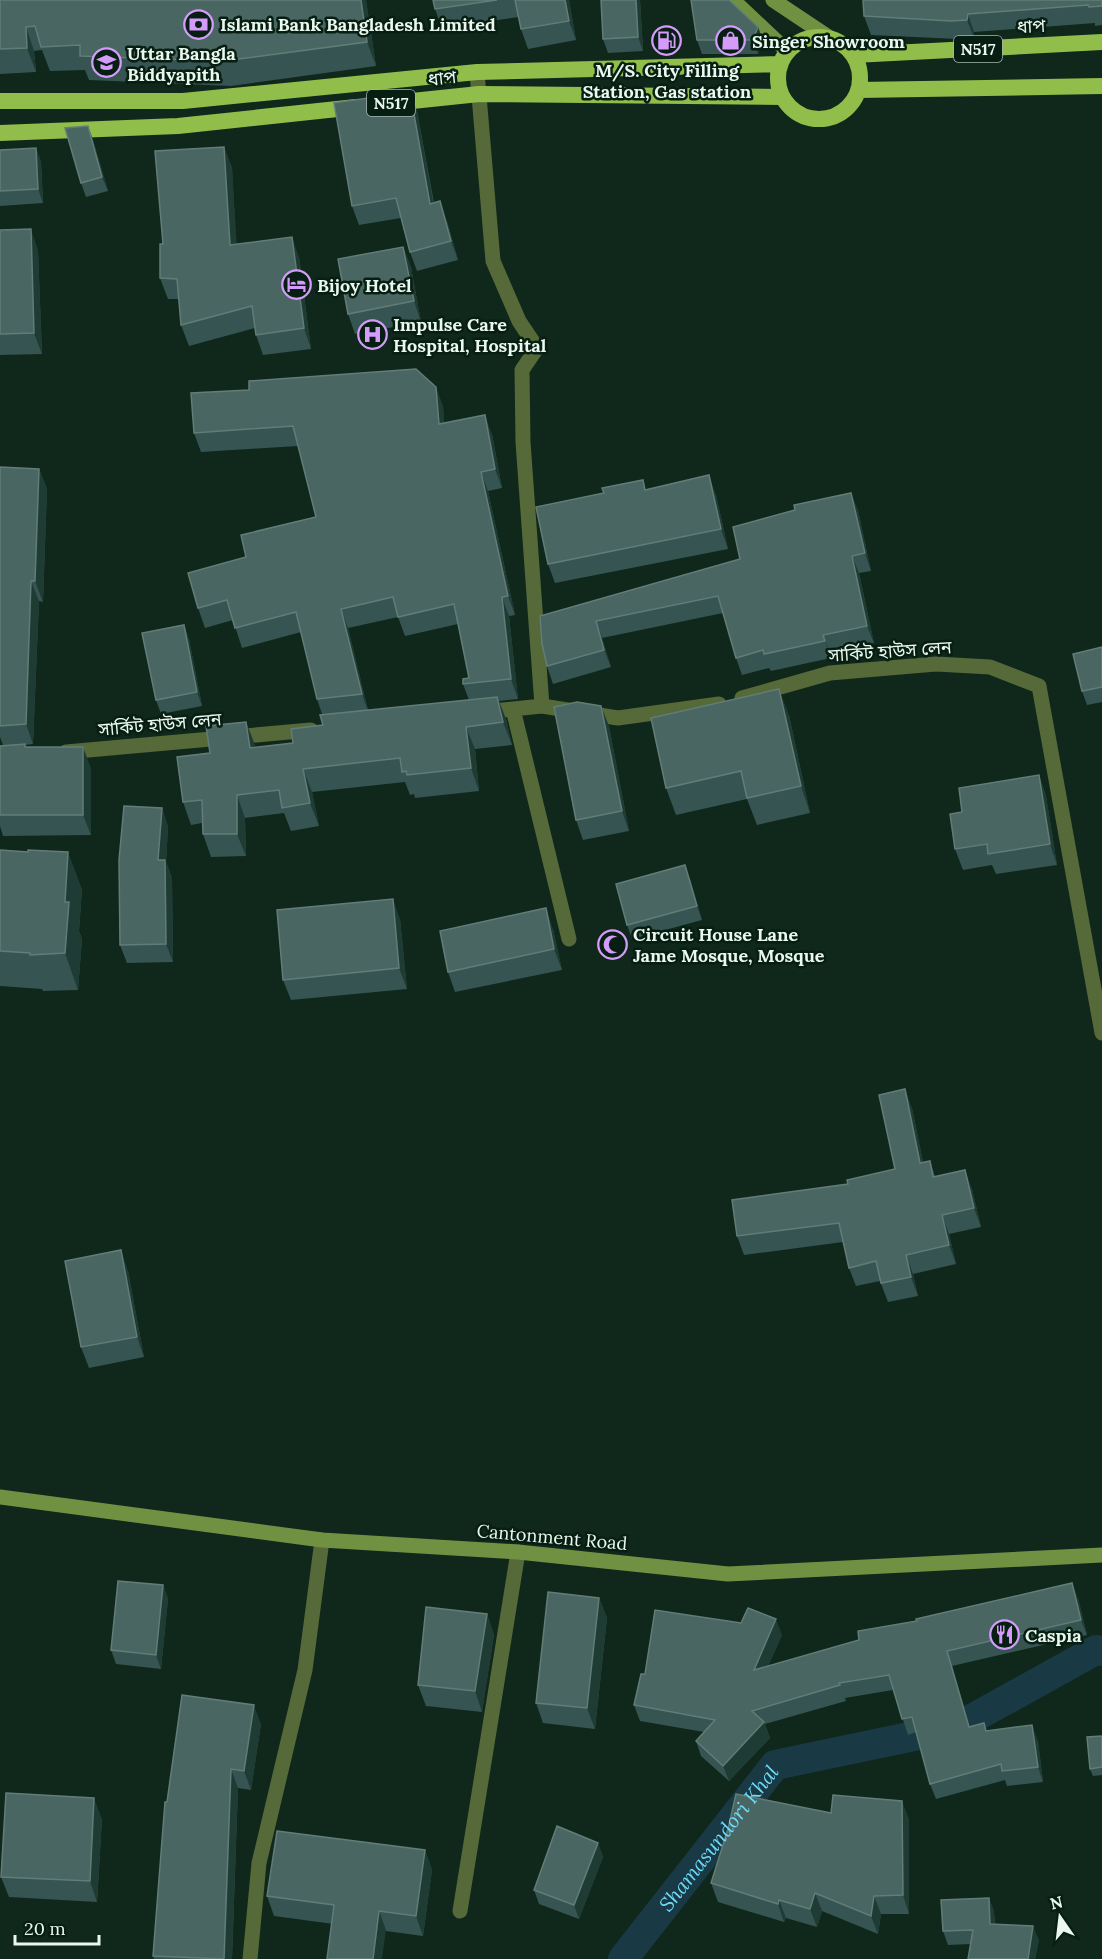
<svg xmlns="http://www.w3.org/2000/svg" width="1102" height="1959" viewBox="0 0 1102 1959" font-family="Lora,'Noto Sans Bengali',serif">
	<rect width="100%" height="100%" fill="#10271b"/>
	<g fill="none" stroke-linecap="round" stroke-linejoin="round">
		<path stroke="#193a44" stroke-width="30" id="s1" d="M623,1959L775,1765L957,1727L1096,1650L1102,1651"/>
		<path stroke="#556939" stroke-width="15" d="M477,72L493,261L519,321L537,348L522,370L523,442L542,706
			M742,698L830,673L936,664L990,667L1039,686L1102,1033
			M513,709L569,939
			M484,712L542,706L618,718L719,704
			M66,752L311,730
			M460,1911L518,1552
			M250,1959L259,1863L305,1670L322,1540"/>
		<path stroke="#719142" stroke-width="15" d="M733,0L787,51
			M773,0L830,38
			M0,1497L322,1540L518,1552L728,1574L1102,1555"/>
		<path stroke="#91be4a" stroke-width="16" d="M778 78a41 41 0 1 1 82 0a41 41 0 1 1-82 0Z
			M854,55L1102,42
			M858,90L1102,86
			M0,101H183L477,72L780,64
			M393,103L479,94L782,97
			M0,133L178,126L356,107"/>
	</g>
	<path fill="#365451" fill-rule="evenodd" d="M0,0H366L376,66L231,86L89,80L85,70L50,71L42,50L34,51L36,72L0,74Z
		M433,0H569L576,40L528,49L521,29L519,17L442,28L435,9Z
		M640,0L643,51L608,53L603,39Z
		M1102,0V25L1095,26V23L974,32V38L958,39L871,35L864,16Z
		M758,27L763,41L758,54H702L697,40Z
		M417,111L434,203L447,221L458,260L417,271L410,252L401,218L359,225L352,206Z
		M93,140L108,191L86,197L81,183Z
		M224,147L232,168L236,244L299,257L311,349L263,355L256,335L255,328L189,346L181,325L179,299H168L160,278L163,244Z
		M36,148L41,162L43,203L0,206V150Z
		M0,230L38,250L42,354L0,355Z
		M403,247L411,267L421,322L355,334L348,314Z
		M443,406L444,423L492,434L502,488L488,491L515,615L509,616L518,699L499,701L506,719L512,745L475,749L479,791L415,798L414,794L410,795L405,782L312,792L319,826L291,831L284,813L245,818L246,856L211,857L203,834L202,823L191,825L183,802L210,753L246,722L255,748L293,743L323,725L322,714L317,699L301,632L242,648L233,620L205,628L198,608L246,557L316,517L298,446L201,452L194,433ZM398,617L405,636L458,624L469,678L463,684L469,700L368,710L348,628Z
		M0,467L39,469L47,489L43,602L39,601L33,744L25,745L26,747L91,768V835L3,836L0,826V746L3,745L0,737Z
		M646,489L716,495L728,549L555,583L548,564Z
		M858,510L871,571L859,573L874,643L830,653L831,658L771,671L769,668L742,675L736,658L723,613L602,638L611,667L553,684L547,666L542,644L740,559Z
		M189,639L202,706L161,714L156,700Z
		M1102,647V702L1087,705L1082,691Z
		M789,715L810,813L757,825L747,799L676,815L666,788Z
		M609,726L629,831L583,840L576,820Z
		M1039,775L1046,796L1057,865L996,874L992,865L963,870L955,849L962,812Z
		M162,808L168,827L166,862L172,878L173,962L127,963L120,945Z
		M0,850L82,889L79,931L82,939L78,990L43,991L42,989L0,986Z
		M690,879L702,920L632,939L627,925Z
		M400,919L407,989L291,1000L283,980Z
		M553,929L562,970L455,992L448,972Z
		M912,1108L923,1162L930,1161L935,1176L972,1189L981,1227L949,1234L956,1264L913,1274L918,1296L888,1302L880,1281L856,1286L849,1268L843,1242L744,1255L737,1236L848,1184L895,1169Z
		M128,1271L144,1357L89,1368L81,1347Z
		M163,1585L168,1599L161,1669L116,1664L111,1650Z
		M599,1598L607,1618L595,1729L543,1723L536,1703Z
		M1078,1598L1087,1635L952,1666L970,1727L1038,1741L1043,1782L1007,1786L1005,1780L936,1799L930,1784L916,1732L908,1735L893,1690L845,1698L846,1701L765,1724L770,1738L729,1781L701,1756L696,1741L704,1732L640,1721L634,1705L645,1674L782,1635L768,1666Z
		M487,1614L494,1635L482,1712L426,1706L418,1685Z
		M261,1724L251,1790L238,1788L232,1959H154L153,1956L167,1802Z
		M1102,1736V1775L1093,1776L1090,1769Z
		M831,1813L909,1819V1914H881L878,1934L822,1911L817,1927L786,1918L784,1922L718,1902L711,1883Z
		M102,1819L97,1902L9,1897L1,1877Z
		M598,1843L603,1857L579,1919L539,1904L534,1890Z
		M425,1850L432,1870L423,1936L274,1916L267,1896Z
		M989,1898L994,1912L995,1924L1039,1940L1035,1959H968L971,1944L948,1945L943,1931Z"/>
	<path fill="#1e3b34" d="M361,0H366L376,66L367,42Z
		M565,0H569L576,40L569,21Z
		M636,0H640L643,51L638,37Z
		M968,14L974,32V38L967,20Z
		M26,27L34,51L36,72L27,48Z
		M758,27L763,41L758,54L753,40Z
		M410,92L417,111L437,224L430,204Z
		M88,126L93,140L108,191L102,177Z
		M224,147L232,168L238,265L230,245Z
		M36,148L41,162L43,203L38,189Z
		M440,201L447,221L458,260L451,241Z
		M31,229L38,250L42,354L34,333Z
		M292,237L299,257L311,349L304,328Z
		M403,247L411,267L421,322L414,301Z
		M436,387L443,406L446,443L439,424Z
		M485,415L492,434L502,488L495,469Z
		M39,469L47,489L43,602L35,581Z
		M481,472L488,491L515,615L508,596Z
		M709,475L716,495L728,549L721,529Z
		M851,493L858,510L871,571L865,553Z
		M852,556L859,573L874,643L867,626Z
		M31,581L39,601L33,744L26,724Z
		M502,597L509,616L518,699L511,679Z
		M341,609L348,628L369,714L362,694Z
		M596,621L602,638L611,667L604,650Z
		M184,625L189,639L202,706L197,692Z
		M823,635L830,653L831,658L825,641Z
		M779,689L789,715L810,813L801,786Z
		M497,697L506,719L512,745L503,722Z
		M601,706L609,726L629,831L622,811Z
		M246,722L255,745L258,771L250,748Z
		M466,727L475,749L479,791L471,768Z
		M83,747L91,768V835L83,815Z
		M303,769L312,792L319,826L310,803Z
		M1039,775L1046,796L1057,865L1050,844Z
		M237,795L245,818L246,856L237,834Z
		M162,808L168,827L166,862L172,878L173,962L166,944L158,860Z
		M68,852L82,889L79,931L82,939L78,990L65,953V902Z
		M685,865L690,879L702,920L697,906Z
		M393,899L400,919L407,989L399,968Z
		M546,908L553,929L562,970L554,949Z
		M905,1089L912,1108L927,1182L920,1163Z
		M965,1170L972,1189L981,1227L974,1208Z
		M942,1215L949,1234L956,1264L949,1245Z
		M121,1250L128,1271L144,1357L137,1337Z
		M906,1255L913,1274L918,1296L911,1277Z
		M1072,1583L1078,1598L1087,1635L1081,1620Z
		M163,1585L168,1599L161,1669L156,1655Z
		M599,1598L607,1618L595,1729L587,1708Z
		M487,1614L494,1635L482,1712L475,1691Z
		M776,1619L782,1635L760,1685L754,1670Z
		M947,1651L952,1666L975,1743L969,1727Z
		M254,1705L261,1724L251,1790L244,1771Z
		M764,1722L770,1738L729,1781L723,1766Z
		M1032,1725L1038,1741L1043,1782L1038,1767Z
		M231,1769L238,1788L232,1959H224Z
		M94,1798L102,1819L97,1902L90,1881Z
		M902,1801L909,1819V1914L903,1895Z
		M598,1843L603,1857L579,1919L574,1905Z
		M425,1850L432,1870L423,1936L416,1916Z
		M815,1893L822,1911L817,1927L810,1909Z
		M874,1896L881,1914L878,1934L871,1916Z
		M989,1898L994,1912L995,1938L990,1924Z
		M779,1900L786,1918L784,1922L778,1904Z
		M379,1911L386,1930L382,1959H373Z
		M1033,1926L1039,1940L1035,1959H1028Z"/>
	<path fill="#496662" stroke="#627d78" stroke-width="1.5" d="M0,0H361L367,42L223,61L80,56V45L41,47L35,26L26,27L27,48L0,49Z
		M433,0H497L435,9Z
		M515,0H565L569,21L521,29Z
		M601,0H636L638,37L603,39Z
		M691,0H729L758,27L753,40H697Z
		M863,0H1102V6L1089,7L1088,5L968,14L967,20L951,21L864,16Z
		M410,92L430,204L440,201L451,241L410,252L396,198L352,206L334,103Z
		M88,126L102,177L81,183L65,128Z
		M224,147L230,245L292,237L304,328L256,335L252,306L181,325L177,279L160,278V244H163L155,151Z
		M36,148L38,189L0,191V150Z
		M31,229L34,333L0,334V230Z
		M403,247L414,301L348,314L338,259Z
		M416,369L436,387L439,424L485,415L495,469L481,472L508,596L502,597L511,679L463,684V679L469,678L454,604L398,617L393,597L341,609L362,694L317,699L296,612L235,628L227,600L198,608L188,573L246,557L241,535L316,517L293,426L194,433L191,393L249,390V381Z
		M0,467L39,469L35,581H31L26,724L0,726Z
		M709,475L721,529L548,564L536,507L604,493L602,488L643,480L645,490Z
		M851,493L865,553L852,556L867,626L823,635L825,641L764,654L763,650L736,658L718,596L596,621L604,650L547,666L542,644L540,616L740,559L733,527L795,510L794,505Z
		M184,625L197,692L156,700L142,633Z
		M1102,647V687L1082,691L1073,654Z
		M779,689L801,786L747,798L741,771L666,788L651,718Z
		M497,697L503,722L466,727L471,768L407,775L406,771L402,772L400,758L303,769L310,803L282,808L279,790L237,795V834H203L202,800L183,802L177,757L210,753L206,726L246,722L250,748L293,743L291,729L323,725L320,715Z
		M577,702L601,706L622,811L576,820L554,707Z
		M25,744V747H83V815H0V746Z
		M1039,775L1050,844L988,854L987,844L955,849L950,814L962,812L959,788Z
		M124,806L162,808L158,860H165L166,944L120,945L119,860Z
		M0,850L28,852V850L68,852L65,902H69L65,953L30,955V953L0,951Z
		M685,865L697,906L627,925L616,884Z
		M393,899L399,968L283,980L277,910Z
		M546,908L554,949L448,972L440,931Z
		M905,1089L920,1163L930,1161L933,1177L965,1170L974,1208L942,1215L949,1245L906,1255L911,1277L881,1283L876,1261L849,1268L839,1223L737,1236L732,1200L848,1184L847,1180L895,1169L879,1095Z
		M121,1250L137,1337L81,1347L65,1261Z
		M118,1581L163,1585L156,1655L111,1650Z
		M1072,1583L1081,1620L947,1651L969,1727L984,1723L986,1731L1032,1725L1038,1767L1002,1771L1001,1764L930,1784L912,1717L902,1719L889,1675L839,1683L840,1685L752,1711L764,1722L723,1766L696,1741L715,1720L634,1705L641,1674H645L655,1610L741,1623L748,1608L776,1619L754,1670L859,1640L858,1631L917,1621L916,1619Z
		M548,1592L599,1598L587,1708L536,1703Z
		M426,1607L487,1614L475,1691L418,1685Z
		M182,1695L254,1705L244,1771L231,1769L224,1959L153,1956L165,1802H167Z
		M1102,1736V1767L1090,1769L1087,1737Z
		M6,1793L94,1798L90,1881L1,1877Z
		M736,1794L831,1813L833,1795L902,1801L903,1895L874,1896L871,1916L815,1893L810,1909L779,1900L778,1904L711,1883L728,1829Z
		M557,1826L598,1843L574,1905L534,1890Z
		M277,1831L425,1850L416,1916L379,1911L373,1959H327L334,1905L267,1896Z
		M989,1898L990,1924L1033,1926L1028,1959H968L973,1930L943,1931L941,1900Z"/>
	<defs>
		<symbol id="bank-ring" viewBox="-11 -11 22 22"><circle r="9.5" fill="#071e12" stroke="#d59bfb" stroke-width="1.5"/><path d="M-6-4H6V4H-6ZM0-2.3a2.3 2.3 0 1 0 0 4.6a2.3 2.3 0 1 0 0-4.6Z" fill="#d59bfb"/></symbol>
		<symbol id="fuel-ring" viewBox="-11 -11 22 22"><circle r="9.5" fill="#071e12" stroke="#d59bfb" stroke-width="1.5"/><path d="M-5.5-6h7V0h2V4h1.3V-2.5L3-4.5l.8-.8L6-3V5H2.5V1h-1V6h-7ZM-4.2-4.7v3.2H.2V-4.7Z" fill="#d59bfb"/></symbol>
		<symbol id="shop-ring" viewBox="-11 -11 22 22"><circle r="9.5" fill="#071e12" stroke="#d59bfb" stroke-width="1.5"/><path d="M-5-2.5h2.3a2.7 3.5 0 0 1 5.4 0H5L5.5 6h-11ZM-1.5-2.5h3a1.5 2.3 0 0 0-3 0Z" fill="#d59bfb"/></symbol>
		<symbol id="school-ring" viewBox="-11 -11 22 22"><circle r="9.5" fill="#071e12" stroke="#d59bfb" stroke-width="1.5"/><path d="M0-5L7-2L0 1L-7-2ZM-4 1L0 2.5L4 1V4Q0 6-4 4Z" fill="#d59bfb"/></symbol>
		<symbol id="hotel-ring" viewBox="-11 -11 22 22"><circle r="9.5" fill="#071e12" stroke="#d59bfb" stroke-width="1.5"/><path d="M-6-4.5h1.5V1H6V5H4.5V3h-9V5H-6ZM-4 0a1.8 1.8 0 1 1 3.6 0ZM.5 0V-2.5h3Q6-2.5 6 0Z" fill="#d59bfb"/></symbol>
		<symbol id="hospital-ring" viewBox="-11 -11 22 22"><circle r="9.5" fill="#071e12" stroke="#d59bfb" stroke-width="1.5"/><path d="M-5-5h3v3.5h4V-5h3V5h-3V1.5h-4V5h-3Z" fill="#d59bfb"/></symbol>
		<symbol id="mosque-ring" viewBox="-11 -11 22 22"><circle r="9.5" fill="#071e12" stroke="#d59bfb" stroke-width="1.5"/><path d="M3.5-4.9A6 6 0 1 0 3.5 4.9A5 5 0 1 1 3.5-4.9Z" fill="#d59bfb"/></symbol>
		<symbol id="restaurant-ring" viewBox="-11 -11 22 22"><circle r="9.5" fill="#071e12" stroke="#d59bfb" stroke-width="1.5"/><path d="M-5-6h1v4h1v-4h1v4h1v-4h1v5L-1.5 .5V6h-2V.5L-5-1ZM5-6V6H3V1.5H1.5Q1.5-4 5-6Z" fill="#d59bfb"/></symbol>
	</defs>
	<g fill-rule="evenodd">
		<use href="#bank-ring" x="182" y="8" width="33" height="33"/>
		<use href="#fuel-ring" x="650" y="24" width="33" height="33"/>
		<use href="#shop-ring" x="714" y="24" width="33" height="33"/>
		<use href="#school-ring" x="90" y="46" width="33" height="33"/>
		<use href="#hotel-ring" x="280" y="268" width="33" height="33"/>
		<use href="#hospital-ring" x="356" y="318" width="33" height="33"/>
		<use href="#mosque-ring" x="596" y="928" width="33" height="33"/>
		<use href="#restaurant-ring" x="988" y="1618" width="33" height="33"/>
	</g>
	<g text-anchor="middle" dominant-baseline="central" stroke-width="5" stroke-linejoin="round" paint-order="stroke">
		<g fill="#071e12" stroke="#a6b7ad" stroke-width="1.5">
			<rect x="954" y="36" width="48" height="26" rx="4.5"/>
			<rect x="367" y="90" width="48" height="26" rx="4.5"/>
		</g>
		<g font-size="16" font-weight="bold" fill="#eaf8ef">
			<text x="978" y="49">N517</text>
			<text x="391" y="103">N517</text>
		</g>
		<g font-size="18" font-weight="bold" fill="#eaf8ef" stroke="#071e12" text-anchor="start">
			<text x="220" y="24">Islami Bank Bangladesh Limited</text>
			<text x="752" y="41">Singer Showroom</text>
			<text x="127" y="53">Uttar Bangla<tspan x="127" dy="21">Biddyapith</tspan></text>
			<text x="667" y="70" text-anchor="middle">M/S. City Filling<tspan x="667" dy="21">Station, Gas station</tspan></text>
			<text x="317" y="285">Bijoy Hotel</text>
			<text x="393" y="324">Impulse Care<tspan x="393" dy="21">Hospital, Hospital</tspan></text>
			<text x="633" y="934">Circuit House Lane<tspan x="633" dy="21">Jame Mosque, Mosque</tspan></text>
			<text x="1025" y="1635">Caspia</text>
		</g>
		<g font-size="18" fill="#eaf8ef" stroke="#071e12">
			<text transform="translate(1031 26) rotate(-3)">ধাপ</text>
			<text transform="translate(442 78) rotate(-6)">ধাপ</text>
			<text transform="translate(890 651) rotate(-4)">সার্কিট হাউস লেন</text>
			<text transform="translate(160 724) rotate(-5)">সার্কিট হাউস লেন</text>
			<text transform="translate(552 1537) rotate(5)">Cantonment Road</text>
		</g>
		<g font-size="20" font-style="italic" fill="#6edbfb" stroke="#071e12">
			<text stroke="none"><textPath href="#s1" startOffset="154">Shamasundori Khal</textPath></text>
		</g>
	</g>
	<g transform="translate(1060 1917) rotate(346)" stroke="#071e12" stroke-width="4.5" paint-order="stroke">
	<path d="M0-4.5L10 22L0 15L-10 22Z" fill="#eaf8ef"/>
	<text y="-9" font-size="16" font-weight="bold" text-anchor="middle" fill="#eaf8ef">N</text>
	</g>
	<path d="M15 1935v9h84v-9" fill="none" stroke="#eaf8ef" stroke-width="3"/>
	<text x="24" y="1935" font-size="18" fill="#eaf8ef" stroke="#071e12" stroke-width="4.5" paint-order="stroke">20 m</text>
</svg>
